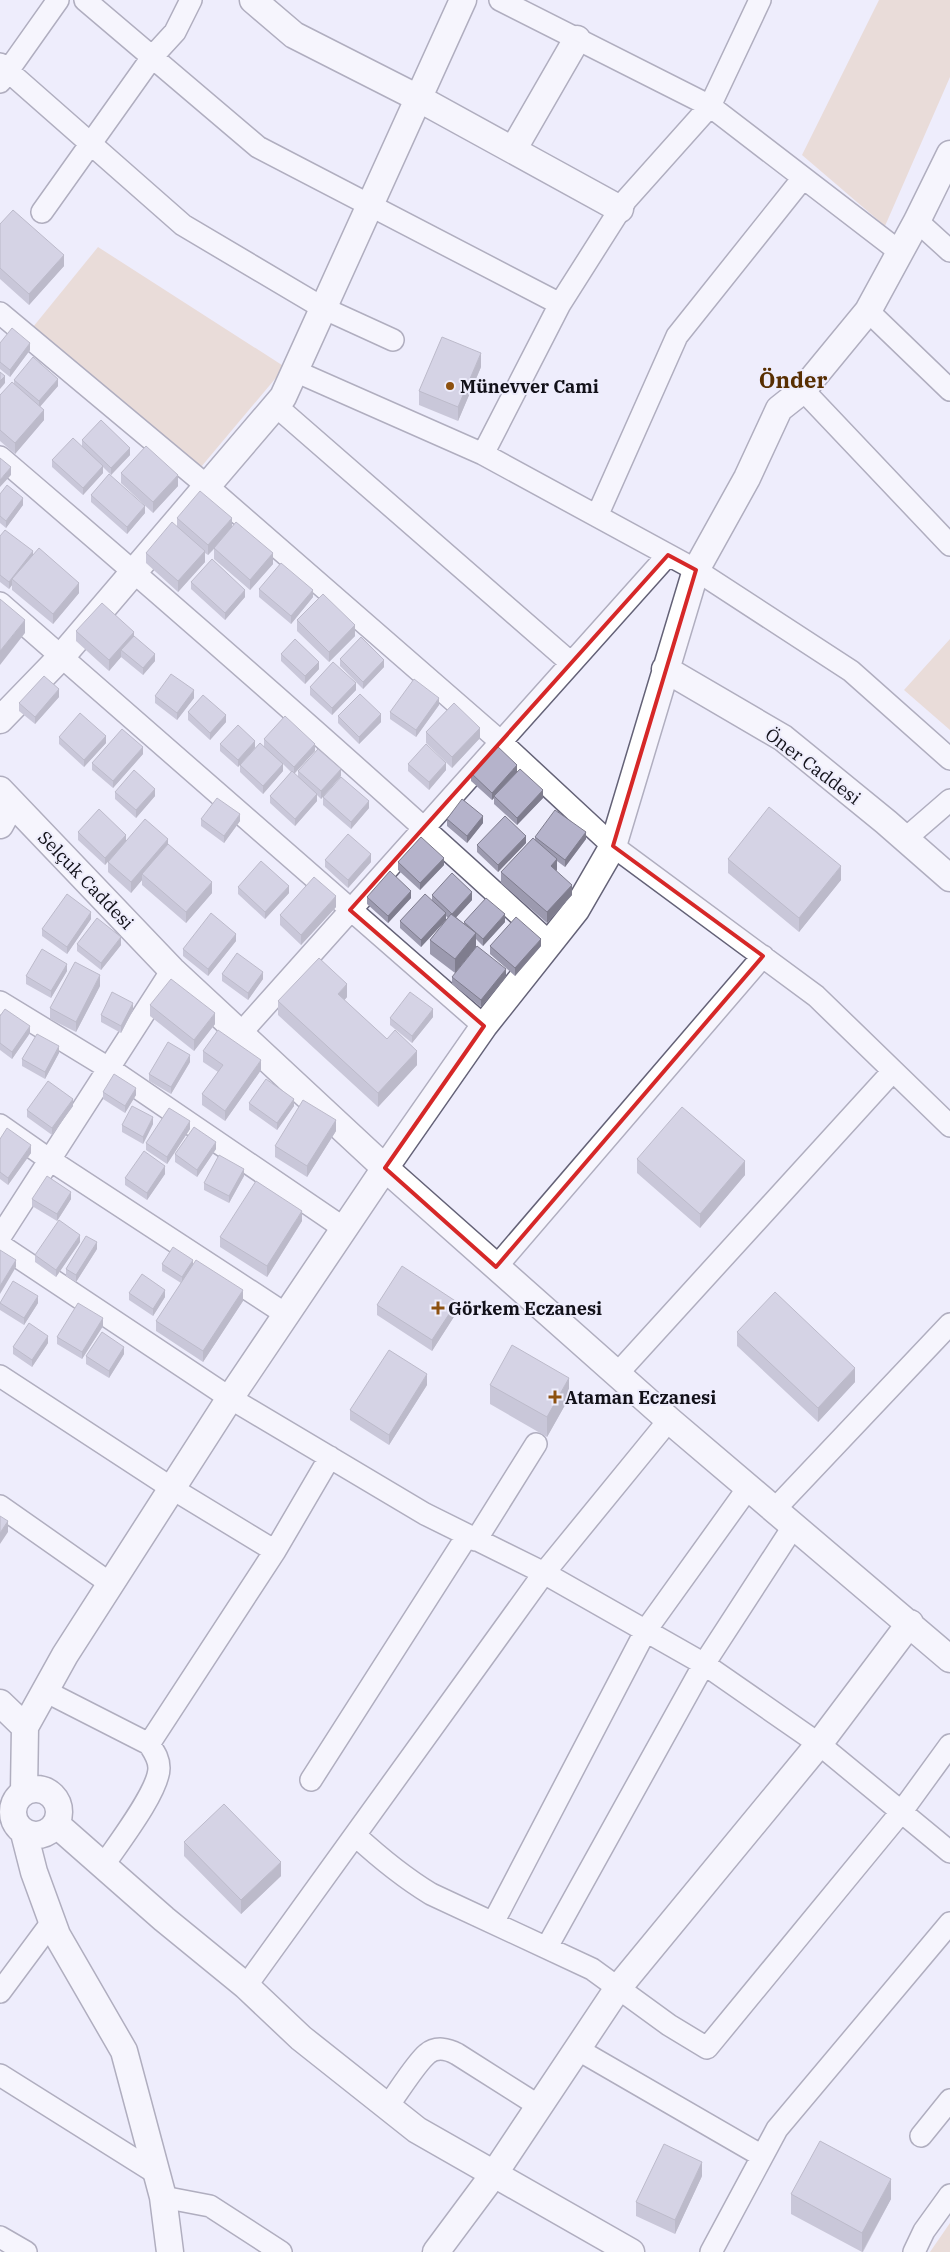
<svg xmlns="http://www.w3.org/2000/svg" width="950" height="2252" viewBox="0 0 950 2252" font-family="'IBM Plex Serif',serif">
	<rect width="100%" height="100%" fill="#eeedfc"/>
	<path fill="#e3c7b0" d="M879,0H950V77L885,226L802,155Z
		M98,247L285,367L201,467L33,327Z
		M950,639V730L904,690Z
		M950,2223V2252H930Z"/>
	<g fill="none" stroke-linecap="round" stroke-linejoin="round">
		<defs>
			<path id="minor" d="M85,0L258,147L560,304
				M500,0L710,106L900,252
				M0,64L183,225L323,308L393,340
				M0,82L58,0
				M42,212L153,56L175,32L191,0
				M917,221L950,251
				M868,311L950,390
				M0,313L207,486L501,742L613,846L816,996L950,1126
				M295,371L483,454L696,570L851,671L950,759
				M803,390L950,545
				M276,406L571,663
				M483,454L560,304L626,200L710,106L760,0
				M0,457C186,616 370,777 550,943
				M597,516L677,336L803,178
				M0,603L484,1026
				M905,839L950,800
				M0,1002L110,1069L345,1229
				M240,1034L668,555
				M0,1125L50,1160L287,1315
				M0,1237L172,970
				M0,1245L230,1398L425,1514L544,1573L704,1664L819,1744L950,1852
				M496,1267L763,956
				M617,1374L893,1071
				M0,1376L173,1489L275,1551
				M0,1506L111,1584
				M774,1510L950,1324
				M476,1540L536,1444
				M45,1691L149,1744C154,1752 159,1758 159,1768C159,1791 117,1845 103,1866
				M149,1744L275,1551L330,1457
				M311,1780L467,1536
				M356,1836C380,1858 403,1877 431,1894L592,1969L669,2025L707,2048L902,1811L950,1745
				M494,1921L646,1630L748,1488
				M547,1947L704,1664L793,1527
				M246,1986L544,1573L669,1420
				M0,1992L52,1922
				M577,2049L762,2156
				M0,2075L156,2173
				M387,2107C397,2094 416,2063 427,2054C436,2046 448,2049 457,2054L539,2106
				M921,2136L950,2100
				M163,2197L210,2206L281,2252
				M0,2237L26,2252
				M711,2252L777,2129L950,1923
				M914,2252L924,2231L950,2195"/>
			<path id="tertiary" d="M253,0L294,35L418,98L620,209
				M513,150L577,39
				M665,669L783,738L886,822L950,878
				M0,720L62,656L283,397L463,0
				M0,790L172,970L385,1168L669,1420L950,1659
				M0,825L12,803
				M0,1703L25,1727
				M13 1812a23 23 0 1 1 46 0a23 23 0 1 1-46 0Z
				M24,1792L25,1727L65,1655L230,1398L385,1168L484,1026L576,910L613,846L696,570L747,478L779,409L803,390L868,311L917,221L950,154
				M56,1824L164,1919L246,1986L301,2038L417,2130L631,2252
				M24,1833L34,1872L57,1935L124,2051L163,2197L170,2252
				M436,2252L494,2174L618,1988L819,1744L910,1623"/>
		</defs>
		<use href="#minor" stroke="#646277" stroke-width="24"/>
		<use href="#tertiary" stroke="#646277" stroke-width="29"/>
		<use href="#minor" stroke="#fff" stroke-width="21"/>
		<use href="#tertiary" stroke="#fff" stroke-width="26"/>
	</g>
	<path fill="#9c9aaf" d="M0,224L64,266L29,305L0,279Z
		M0,343L30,350L10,377L0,369Z
		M481,367L458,421L419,405V391Z
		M14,380L58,386L40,406L44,420L15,454L0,441V395L14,383Z
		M82,440L130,455L111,475L103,467V473L83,495L52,467V460L82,447Z
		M121,473L178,486L153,513L121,483Z
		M0,494L23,505L6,528L0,523Z
		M91,495L145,513L127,534L91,502Z
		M177,518L232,527L273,564L250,590L214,559V549L208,555L205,553V562L178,592L146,563V553L177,526Z
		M0,536L33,555L79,593L53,624L12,590V585L9,589L0,582Z
		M191,582L245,597L225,620L191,589Z
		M259,589L313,597L291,624L259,597Z
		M297,620L355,636L329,662L297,631Z
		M76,631L134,636L155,661L143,675L121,657L109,671L76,641Z
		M281,654L319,669L305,684L281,661Z
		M340,659L384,667L363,689L340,666Z
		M310,687L356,690L332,715L310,695Z
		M155,696L194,698L177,720L155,703Z
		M59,697L35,724L19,711V703Z
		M439,705L416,737L390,719V712Z
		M188,712L226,722L210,740L188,720Z
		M338,716L381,722L359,744L338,723Z
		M426,732L480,738L452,768L426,743Z
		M59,737L106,743L84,767L59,744Z
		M264,739L315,751L294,774L298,777V771L341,776L321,799L317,795V801L295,826L270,803V796L291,772L283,764V771L263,794L240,772V765L264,746Z
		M220,744L255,748L238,767L220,751Z
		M143,754L113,788L92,770V763Z
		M408,764L446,770L429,790L408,771Z
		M517,771L543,798L517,825L494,804V798L492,800L471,781V773Z
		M115,792L155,796L136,818L115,799Z
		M323,797L369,808L351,829L323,805Z
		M201,819L240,821L224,843L201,826Z
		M447,819L483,823L467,843L447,826Z
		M78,832L126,841L168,845L212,893L186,923L142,885V880L131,893L108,872V861L105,865L78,840Z
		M535,837L586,839L565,867L557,861V870L556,871L572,895L547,923L501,883V872L535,840Z
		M526,843L498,872L477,852V845Z
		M728,859L841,880L799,932L728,873Z
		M325,860L371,862L348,888L325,867Z
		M398,862L444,865L420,890L398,870Z
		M238,887L289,893L265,919L238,894Z
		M432,895L472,900L456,917L464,924V922H505L483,946L476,939V947L455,973L430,954V940L448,918L446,916V920L421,947L400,928V921L432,900Z
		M367,897L411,898L388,923L367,904Z
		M336,907L301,945L280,925V915Z
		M91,919L67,954L42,936V929Z
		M236,941L208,976L183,956V949Z
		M77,944L121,945L101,970L77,951Z
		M490,946H541L515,976L490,954Z
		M67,971L51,998L26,984V976Z
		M222,974L263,979L248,1000L222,981Z
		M452,977H506L481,1007L452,984Z
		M100,986L76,1032L50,1019V1008Z
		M347,997L344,1000L387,1039L417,1065L378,1107L278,1015V1001Z
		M150,1005L215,1024L194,1051L150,1016Z
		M133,1010L121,1033L101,1022V1015Z
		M0,1016L30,1033L12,1059L0,1050Z
		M433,1017L412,1043L390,1025V1018Z
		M203,1051L261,1070L225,1121L202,1105V1094L218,1072L203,1062Z
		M59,1053L45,1079L22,1066V1059Z
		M190,1062L171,1094L149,1081V1074Z
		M103,1092L136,1095L125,1113L103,1099Z
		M249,1103L294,1106L277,1130L249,1110Z
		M73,1106L52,1135L27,1117V1110Z
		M153,1124L143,1144L122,1132V1125Z
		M190,1129L167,1164L146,1150V1143Z
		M336,1131L307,1177L275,1157V1146Z
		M0,1139L31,1153L8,1185L0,1179Z
		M216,1149L197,1177L175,1162V1154Z
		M637,1159L745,1175L700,1228L637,1173Z
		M165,1174L147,1200L125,1185V1178Z
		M244,1176L229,1203L204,1190V1183Z
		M32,1199H71L57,1221L32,1206Z
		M302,1221L267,1277L220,1247V1237Z
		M80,1242L56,1277L35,1262V1255Z
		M97,1249L76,1282L66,1276V1269Z
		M162,1264L193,1265L243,1301L203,1362L156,1331V1321L181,1283L162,1271Z
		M129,1293L165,1297L153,1316L129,1300Z
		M0,1302L38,1303L24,1325L0,1310Z
		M377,1305L457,1312L432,1351L377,1315Z
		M103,1326L82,1359L57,1344V1337Z
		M737,1332L855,1382L818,1422L737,1346Z
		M48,1343L32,1367L13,1354V1347Z
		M124,1354L109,1378L86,1364V1356Z
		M427,1385L389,1445L350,1420V1410Z
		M490,1385L569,1398L547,1437L490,1404Z
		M184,1842L281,1876L241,1914L184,1856Z
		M702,2176L675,2234L636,2216V2202Z
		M791,2194L891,2199L863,2252H862L791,2214Z"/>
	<path fill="#7f7d8e" d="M64,255V266L29,305V294Z
		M30,343V350L10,377V370Z
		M481,353V367L458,421V407Z
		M5,376V383L0,389V381Z
		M58,379V386L39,408V401Z
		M44,410V420L15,454V443Z
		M130,448V455L111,475V468Z
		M103,466V473L83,495V488Z
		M11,467V475L0,487V480Z
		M178,475V486L153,513V502Z
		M23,498V505L6,528V521Z
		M145,506V513L127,534V527Z
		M232,518V528L208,555V545Z
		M33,551V558L12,579V585L9,589V582Z
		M205,551V562L178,592V581Z
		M273,553V564L250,590V580Z
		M79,583V593L53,624V614Z
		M245,590V597L225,620V613Z
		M313,590V597L291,624V616Z
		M25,620V633L0,665V651Z
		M355,625V636L329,662V652Z
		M134,632V643L121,650V657L109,671V660Z
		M155,654V661L143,675V668Z
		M384,660V667L363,689V682Z
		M319,662V669L305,684V676Z
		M356,683V690L332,715V708Z
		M59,689V697L35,724V717Z
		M194,690V698L177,720V713Z
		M439,698V705L416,737V730Z
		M381,714V722L359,744V737Z
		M226,715V722L210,740V733Z
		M480,728V738L452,768V757Z
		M106,736V743L84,767V760Z
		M255,741V748L238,767V760Z
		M315,744V751L294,774V767Z
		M143,747V754L113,788V781Z
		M446,763V770L429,790V782Z
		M283,764V771L263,794V786Z
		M517,765V772L494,796V798L492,800V793Z
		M341,769V776L321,799V791Z
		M155,789V796L136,818V810Z
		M543,790V798L517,825V818Z
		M317,794V801L295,826V819Z
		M369,801V808L351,829V822Z
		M240,814V821L224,843V836Z
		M483,816V823L467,843V836Z
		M586,832V839L565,867V860Z
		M126,835V842L105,865V858Z
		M526,836V843L498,872V865Z
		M168,839V850L142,874V880L131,893V882Z
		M371,854V862L348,888V880Z
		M444,858V865L420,890V883Z
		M557,859V870L551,877V866Z
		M841,866V880L799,932V918Z
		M212,882V893L186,923V912Z
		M572,885V895L547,923V912Z
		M289,886V893L265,919V912Z
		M411,891V898L388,923V916Z
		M472,892V900L452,922V914Z
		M336,896V907L301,945V935Z
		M91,912V919L67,954V947Z
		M446,913V920L421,947V940Z
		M505,914V922L483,946V939Z
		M476,933V947L455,973V959Z
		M236,934V941L208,976V969Z
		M121,937V945L101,970V963Z
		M541,939V946L515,976V968Z
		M67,964V971L51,998V991Z
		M506,969V977L481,1007V1000Z
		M263,972V979L248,1000V993Z
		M100,975V986L76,1032V1022Z
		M347,984V997L338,1008V994Z
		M133,1003V1010L121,1033V1026Z
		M433,1009V1017L412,1043V1036Z
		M215,1013V1024L194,1051V1040Z
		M30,1026V1033L12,1059V1052Z
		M59,1046V1053L45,1079V1072Z
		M417,1051V1065L378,1107V1093Z
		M190,1055V1062L171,1094V1087Z
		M261,1060V1070L225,1121V1111Z
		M136,1088V1095L125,1113V1106Z
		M73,1099V1106L52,1135V1128Z
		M294,1099V1106L277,1130V1123Z
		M153,1117V1124L143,1144V1137Z
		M336,1120V1131L307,1177V1166Z
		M190,1121V1129L167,1164V1157Z
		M216,1142V1149L197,1177V1170Z
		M31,1145V1153L8,1185V1178Z
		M745,1161V1175L700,1228V1214Z
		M165,1166V1174L147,1200V1193Z
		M244,1169V1176L229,1203V1196Z
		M71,1192V1199L57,1221V1214Z
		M302,1211V1221L267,1277V1266Z
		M80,1235V1242L56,1277V1270Z
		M97,1242V1249L76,1282V1275Z
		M16,1260V1267L0,1294V1286Z
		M193,1260V1267L182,1284V1277Z
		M165,1290V1297L153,1316V1309Z
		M243,1290V1301L203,1362V1351Z
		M38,1296V1303L24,1325V1318Z
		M457,1302V1312L432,1351V1340Z
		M103,1318V1326L82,1359V1352Z
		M48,1336V1343L32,1367V1360Z
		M124,1347V1354L109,1378V1371Z
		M855,1368V1382L818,1422V1408Z
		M427,1374V1385L389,1445V1435Z
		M569,1378V1398L547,1437V1417Z
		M8,1521V1532L0,1544V1533Z
		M281,1862V1876L241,1914V1900Z
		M702,2162V2176L675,2234V2220Z
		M891,2179V2199L862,2252V2233Z"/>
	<path fill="#b5b3cb" stroke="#7f7d8e" d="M13,210L64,255L29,294L0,268V224Z
		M12,328L30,343L10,370L0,362V343Z
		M442,337L481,353L458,407L419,391Z
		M33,357L58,379L39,401L14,380Z
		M0,372L5,376L0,381Z
		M12,382L44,410L15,443L0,430V395Z
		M101,420L130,448L111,468L82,440Z
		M73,438L103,466L83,488L52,460Z
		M146,446L178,475L153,502L121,473Z
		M0,458L11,467L0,480Z
		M109,474L145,506L127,527L91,495Z
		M7,485L23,498L6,521L0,516V494Z
		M200,491L232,518L208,545L177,518Z
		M172,522L205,551L178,581L146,553Z
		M236,522L273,553L250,580L214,548Z
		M5,530L33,551L9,582L0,575V536Z
		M39,548L79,583L53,614L12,579Z
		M212,559L245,590L225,613L191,582Z
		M281,563L313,590L291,616L259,589Z
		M323,594L355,625L329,652L297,620Z
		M0,599L25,620L0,651Z
		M102,603L134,632L109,660L76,631Z
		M134,636L155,654L143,668L121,650Z
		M361,637L384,660L363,682L340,659Z
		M295,639L319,662L305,676L281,654Z
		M333,662L356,683L332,708L310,687Z
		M171,674L194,690L177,713L155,696Z
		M44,676L59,689L35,717L19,703Z
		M414,679L439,698L416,730L390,712Z
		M360,694L381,714L359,737L338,716Z
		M203,695L226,715L210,733L188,712Z
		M454,703L480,728L452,757L426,732Z
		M80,713L106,736L84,760L59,737Z
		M285,716L315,744L294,767L264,739Z
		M238,725L255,741L238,760L220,744Z
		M122,729L143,747L113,781L92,763Z
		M260,743L283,764L263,786L240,765Z
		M426,744L446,763L429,782L408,764Z
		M496,745L517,765L492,793L471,773Z
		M318,749L341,769L321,791L298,771Z
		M520,769L543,790L517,818L494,796Z
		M134,770L155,789L136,810L115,792Z
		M292,771L317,794L295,819L270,796Z
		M341,777L369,801L351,822L323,797Z
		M217,798L240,814L224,836L201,819Z
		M462,799L483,816L467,836L447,819Z
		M769,807L841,866L799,918L728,859Z
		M99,809L126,835L105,858L78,832Z
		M555,810L586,832L565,860L535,837Z
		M505,816L526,836L498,865L477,845Z
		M145,819L168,839L131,882L108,862Z
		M348,834L371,854L348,880L325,860Z
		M421,837L444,858L420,883L398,862Z
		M533,838L557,859L551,866L572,885L547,912L501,872Z
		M168,844L212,882L186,912L142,874Z
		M261,861L289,886L265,912L238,887Z
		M390,871L411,891L388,916L367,897Z
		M452,873L472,892L452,914L432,895Z
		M314,877L336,896L301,935L280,915Z
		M67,894L91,912L67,947L42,929Z
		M425,894L446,913L421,940L400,921Z
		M486,898L505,914L483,939L464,922Z
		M211,913L236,934L208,969L183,949Z
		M451,914L476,933L455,959L430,940Z
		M516,917L541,939L515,968L490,946Z
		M97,918L121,937L101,963L77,944Z
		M477,946L506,969L481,1000L452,977Z
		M42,949L67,964L51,991L26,976Z
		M237,953L263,972L248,993L222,974Z
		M319,958L347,984L338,994L387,1039L395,1030L417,1051L378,1093L278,1001Z
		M75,962L100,975L76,1022L50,1008Z
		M171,979L215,1013L194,1040L150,1005Z
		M112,992L133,1003L121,1026L101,1015Z
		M410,992L433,1009L412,1036L390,1018Z
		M5,1009L30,1026L12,1052L0,1043V1016Z
		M218,1030L261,1060L225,1111L202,1094L223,1065L203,1051Z
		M37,1034L59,1046L45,1072L22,1059Z
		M168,1042L190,1055L171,1087L149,1074Z
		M114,1074L136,1088L125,1106L103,1092Z
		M266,1079L294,1099L277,1123L249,1103Z
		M48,1081L73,1099L52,1128L27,1110Z
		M303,1100L336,1120L307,1166L275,1146Z
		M132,1106L153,1117L143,1137L122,1125Z
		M682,1107L745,1161L700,1214L637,1159Z
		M169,1108L190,1121L167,1157L146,1143Z
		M194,1127L216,1142L197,1170L175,1154Z
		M7,1128L31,1145L8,1178L0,1172V1139Z
		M144,1151L165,1166L147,1193L125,1178Z
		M219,1155L244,1169L229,1196L204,1183Z
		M47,1176L71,1192L57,1214L32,1199Z
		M256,1181L302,1211L267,1266L220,1237Z
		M59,1220L80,1235L56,1270L35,1255Z
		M86,1236L97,1242L76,1275L66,1269Z
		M173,1247L193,1260L182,1277L162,1264Z
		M0,1250L16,1260L0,1286Z
		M196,1260L243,1290L203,1351L156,1321Z
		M402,1266L457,1302L432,1340L377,1305Z
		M142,1274L165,1290L153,1309L129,1293Z
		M13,1281L38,1296L24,1318L0,1303Z
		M775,1292L855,1368L818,1408L737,1332Z
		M78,1303L103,1318L82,1352L57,1337Z
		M29,1323L48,1336L32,1360L13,1347Z
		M102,1332L124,1347L109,1371L86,1356Z
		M512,1345L569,1378L547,1417L490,1385Z
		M389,1350L427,1374L389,1435L350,1410Z
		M0,1516L8,1521L0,1533Z
		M224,1804L281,1862L241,1900L184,1842Z
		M820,2141L891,2179L862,2233L791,2194Z
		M664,2144L702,2162L675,2220L636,2202Z"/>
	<path d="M0 0H950V2252H0ZM668,555L696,570L613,846L763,956L496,1267L385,1168L484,1026L350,910Z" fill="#eeedfc" fill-opacity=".55" fill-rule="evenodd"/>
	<path fill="none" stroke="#d62828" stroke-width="4" stroke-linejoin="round" d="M668,555L696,570L613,846L763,956L496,1267L385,1168L484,1026L350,910Z"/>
	<g fill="#8d5110" stroke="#eeedfc" stroke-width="2">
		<circle cx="450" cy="386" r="5"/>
		<path d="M435.5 1300.5h5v5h5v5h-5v5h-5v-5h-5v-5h5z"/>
		<path d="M552.5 1389.5h5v5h5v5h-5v5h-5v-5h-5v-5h5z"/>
	</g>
	<g text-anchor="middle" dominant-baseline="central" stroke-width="4" stroke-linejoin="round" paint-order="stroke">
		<g font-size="18" font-weight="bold" fill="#121119" stroke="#eeedfc" text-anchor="start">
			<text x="460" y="386">Münevver Cami</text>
			<text x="448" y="1308">Görkem Eczanesi</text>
			<text x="565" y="1397">Ataman Eczanesi</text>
		</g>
		<g font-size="18" fill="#121119" stroke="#eeedfc">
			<text transform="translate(813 766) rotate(37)">Öner Caddesi</text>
			<text transform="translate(86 880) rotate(46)">Selçuk Caddesi</text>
		</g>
		<g font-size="22" font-weight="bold" fill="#572e01" stroke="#eeedfc">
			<text x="793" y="379">Önder</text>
		</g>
	</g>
</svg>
